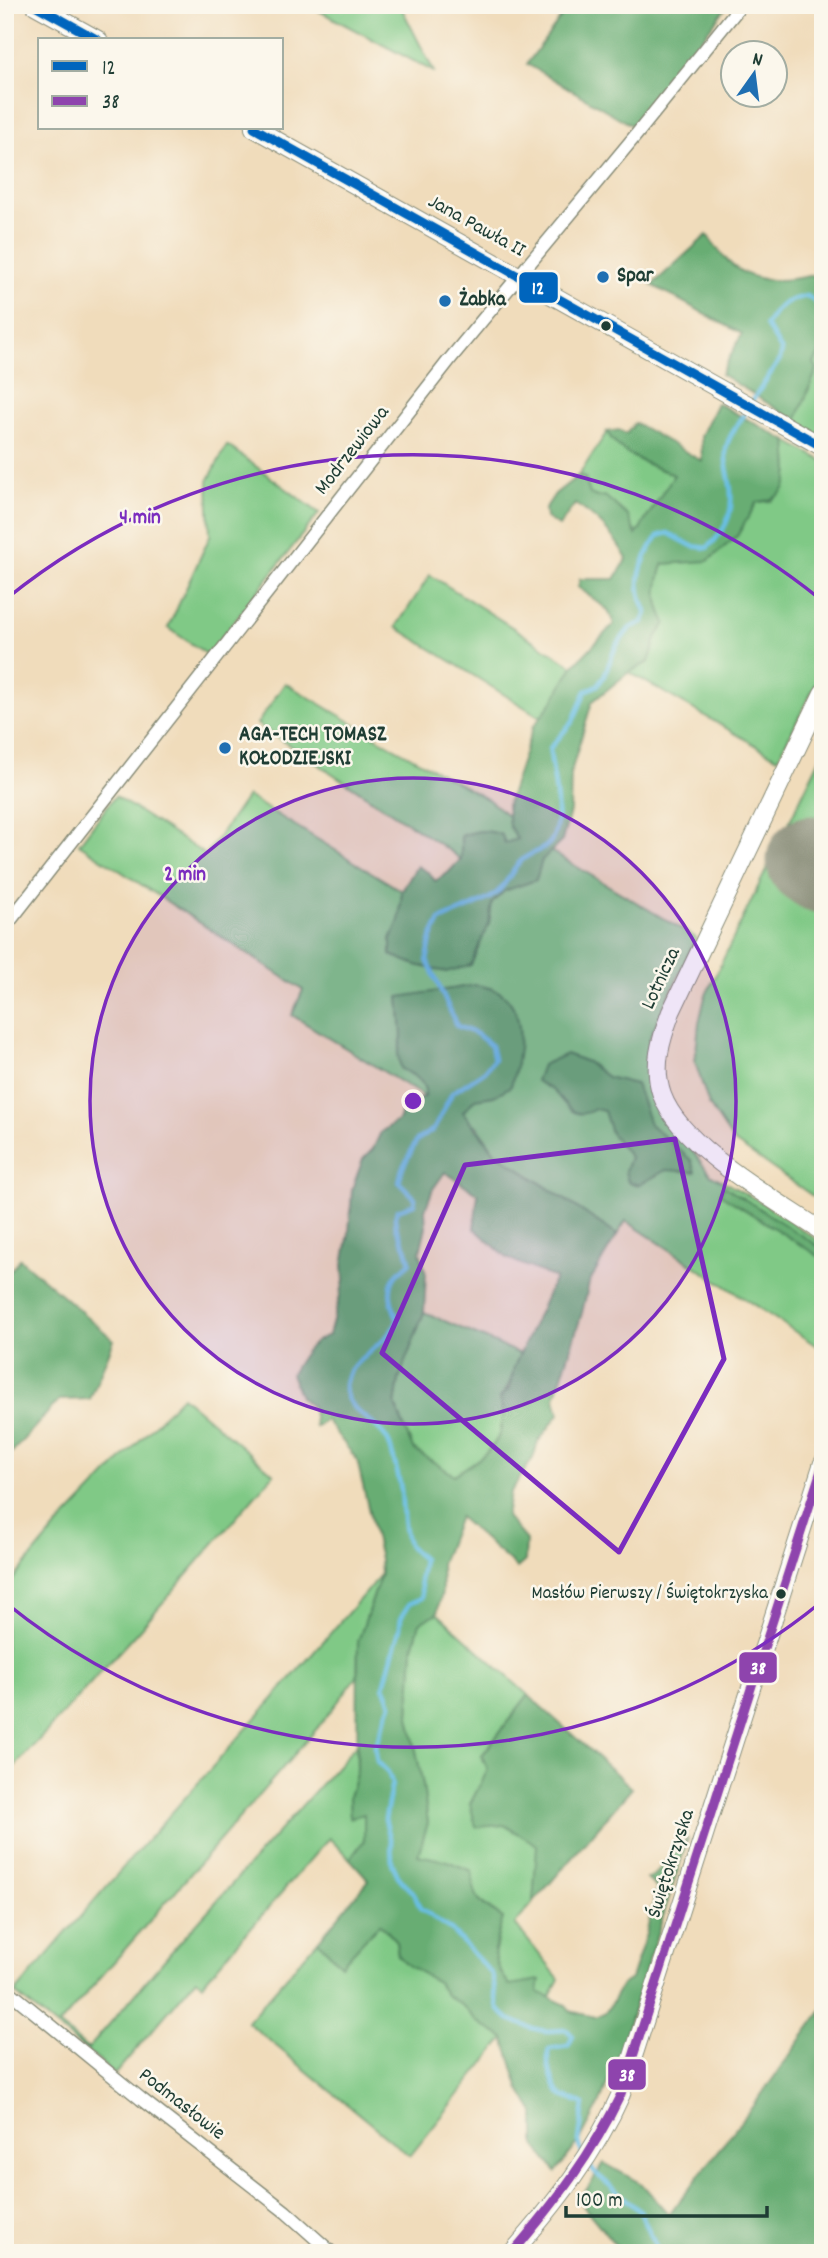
<svg xmlns="http://www.w3.org/2000/svg" width="828" height="2258" viewBox="0 0 828 2258" font-family="Dekko,sans-serif">
	<rect width="100%" height="100%" fill="#fbf7ec"/>
	<filter id="ink" filterUnits="userSpaceOnUse"><feTurbulence type="fractalNoise" baseFrequency=".0143" numOctaves="2"/><feDisplacementMap in="SourceGraphic" scale="14" xChannelSelector="R" yChannelSelector="G"/><feConvolveMatrix kernelMatrix="1 2 1 2 8 2 1 2 1" color-interpolation-filters="sRGB"/></filter>
	<filter id="wash" filterUnits="userSpaceOnUse"><feTurbulence type="fractalNoise" baseFrequency=".00686" numOctaves="4" result="noise"/><feDisplacementMap in="SourceGraphic" scale="28" xChannelSelector="R" yChannelSelector="G"/><feGaussianBlur stdDeviation="1.57" result="paint"/><feColorMatrix in="noise" values="0 0 0 0 0 0 0 0 0 0 0 0 0 0 0 0 0 1.4 0 .05"/><feComposite in="paint" operator="in"/></filter>
	<g filter="url(#wash)">
		<rect width="100%" height="100%" fill="#f0dcbb"/>
		<path fill="#80c986" stroke="#50835d" stroke-width="2" d="M308,5H400L434,72Z
			M823,347V438L796,421L817,369L814,363Z
			M607,432C621,456 649,465 674,475L636,535L597,497L590,494L579,475Z
			M787,441L823,461V670L778,758L629,672L649,662L657,636L666,623C654,600 656,588 663,564L737,536L757,502L772,501L789,472Z
			M227,445L319,513L208,655L168,628L210,536L208,481Z
			M430,575L573,666L553,701L540,717L396,627Z
			M285,683L393,747L489,800L552,852L696,938L650,1037L648,1061L650,1086L659,1107L710,1174L757,1200L823,1244V1350L626,1221L617,1235L495,1152L477,1126L425,1097L292,1015L303,990L79,844L115,796L206,855L247,796L402,891L417,866L429,873L435,881L448,873L461,860L453,853L257,724Z
			M823,752V1203L733,1141L709,1105L695,1062L699,1023L705,997Z
			M424,1312L520,1354C512,1370 513,1384 500,1398C510,1441 487,1454 454,1475L413,1449L395,1405L399,1379Z
			M182,1396L274,1474L139,1630L14,1767L5,1768V1589L56,1528Z
			M381,1574L358,1642L357,1677L320,1725L59,2025L88,2049L172,1951L356,1745L357,1771L349,1797L350,1817L364,1814L365,1840L350,1859L329,1838L202,1984L196,1979L115,2074L15,1993C134,1850 262,1716 381,1574Z
			M437,1613L528,1695L482,1755L488,1770L470,1804L538,1845L533,1903L515,1924L559,1979L550,1997C538,1992 523,1991 512,1986C487,1972 496,1939 503,1918C480,1902 473,1900 472,1871L417,1855L428,1823L423,1785L409,1717L413,1648L420,1622Z
			M379,1923L396,1941L398,1955L409,1966L437,1982L446,1995L464,2007L478,2022L504,2038L410,2156L247,2022L318,1941L341,1965Z"/>
		<path fill="#68ad73" stroke="#447554" stroke-width="2" fill-rule="evenodd" d="M570,5H728L633,126L527,64Z
			M707,235C715,245 723,257 732,265C758,286 788,281 818,274L823,261V347L814,363L817,369L796,421L721,374L742,334L652,285Z
			M717,403L787,441C789,471 795,499 757,502L737,536L708,561L663,564C656,589 654,600 666,623L657,636L649,662L629,672L592,702L571,772L570,811L562,841L542,860L536,880L504,891L492,903L489,923L471,965L446,972L416,965L391,955V939L399,921L402,891L417,866L429,873L435,881L448,873L461,859V836C476,830 486,829 502,835L505,843L517,839L509,826L507,805L533,727L553,701L573,666L614,624L608,610L578,587L580,579H615L627,559C614,535 598,518 575,504L559,526L546,518L545,509L555,494L579,475L585,478L590,494L597,497L605,496L628,516L636,535L674,475C649,464 621,456 607,432L619,430L626,434L635,423L702,461L701,436Z
			M476,985C486,987 498,989 506,997C528,1020 519,1060 511,1086L494,1096L475,1099L463,1112L495,1152L617,1235L589,1283L582,1313L555,1398L559,1414L538,1442L533,1458L510,1493L506,1517L526,1540L525,1561L517,1568L459,1517L441,1564L442,1592L437,1613L420,1623L413,1648L409,1717L423,1785L428,1823L418,1855L447,1861L472,1871C473,1901 480,1903 503,1918C493,1948 489,1960 510,1985L540,1980L538,1992L566,2005L570,2011L595,2017L606,2012L622,1985L631,1979L646,1934L657,1888L647,1879L654,1875L688,1838L619,2055L598,2107L581,2139L556,2172L535,2145V2114L520,2090L504,2038L478,2022L464,2007L446,1995L437,1982L409,1966L398,1955L396,1941L380,1923L341,1965L318,1941L369,1880L350,1859L364,1840V1814L350,1818L349,1797L357,1771L358,1642L381,1574L380,1559L357,1460L326,1420L315,1427L313,1408L300,1397L291,1374C301,1357 310,1341 329,1335L344,1281L343,1264L349,1233L352,1189L363,1159L373,1149L381,1132L400,1119L403,1102L425,1097C427,1081 414,1075 401,1069L398,1055L402,1036L399,997ZM445,1172L478,1194L474,1228L507,1258L555,1278L514,1367L510,1388L500,1398C510,1442 488,1454 454,1475L413,1449L395,1405L399,1379L424,1312L426,1274L420,1252L426,1227L425,1210L433,1189Z
			M566,1054L587,1062L607,1077L636,1084L650,1124L691,1160L695,1172L666,1170L639,1185L628,1182L625,1171L630,1157L611,1133L604,1111L595,1109C572,1123 565,1101 552,1090C547,1087 541,1084 536,1081L542,1065Z
			M724,1186L823,1249V1259L720,1194Z
			M20,1259L114,1340L90,1399L59,1400L5,1460V1277Z
			M528,1695L632,1788L533,1903L537,1845L504,1825L476,1827L470,1804L488,1770L482,1756Z
			M823,2009V2253H622L579,2201L604,2163L642,2184L669,2215L759,2098Z"/>
		<g fill="none" stroke-linecap="round" stroke-linejoin="round">
			<path stroke="#69bfe5" stroke-width="4.5" d="M751,403L780,359L782,351L766,325C779,305 782,301 807,296L817,303L819,316L823,318
				M582,2154L579,2141L584,2104C578,2100 569,2100 563,2096C553,2090 545,2059 549,2049L568,2046L573,2036L567,2030L545,2031L531,2028L509,2019L498,2009L492,1974L451,1930L420,1908L415,1896L398,1876L392,1863L391,1842L385,1819L392,1783L388,1772L377,1761L375,1747L391,1704L384,1686L400,1627L401,1617L410,1603L422,1598L420,1578L423,1559C418,1555 411,1549 408,1544C402,1527 403,1507 401,1490C400,1481 392,1452 389,1443C380,1420 338,1411 346,1380C351,1359 387,1345 398,1320C392,1306 385,1288 397,1274C401,1270 406,1267 410,1262L406,1248L396,1227L395,1218L398,1210L414,1204L415,1198L399,1182L402,1169L417,1140L434,1129L452,1093L485,1071L494,1059L491,1046L477,1034L457,1026L427,960L431,939L440,920C457,912 479,906 494,895C506,887 511,870 521,861C532,850 549,851 554,835C563,807 551,775 550,748L573,721L586,691L598,685L604,676L616,646L630,628L643,622L647,613C632,584 640,562 658,536L668,533L692,546L707,548C730,527 735,508 729,478C727,467 724,456 727,445C730,433 740,421 747,411
				M589,2164L594,2172L640,2211L659,2253"/>
			<path stroke="#888c78" stroke-width="91" d="M812,861L823,868"/>
		</g>
	</g>
	<g filter="url(#ink)">
		<g fill="none" stroke-linecap="round" stroke-linejoin="round">
			<defs>
				<path id="street" d="M5,927L450,359L636,135L741,5
					M5,1988L141,2099L286,2212L332,2253"/>
				<path id="secondary" d="M35,5L98,40
					M254,128L823,447
					M823,693L671,1012C661,1039 652,1067 662,1095C681,1148 776,1200 823,1232
					M512,2253C555,2204 595,2153 621,2094L823,1463"/>
			</defs>
			<use href="#street" stroke="#888c78" stroke-width="15"/>
			<use href="#secondary" stroke="#888c78" stroke-width="20"/>
			<use href="#street" stroke="#fff" stroke-width="12"/>
			<use href="#secondary" stroke="#fff" stroke-width="18"/>
			<defs>
				<path id="bus-1" d="M35,5L98,40
					M254,128L823,447"/>
				<path id="bus-2" d="M512,2253C555,2203 593,2153 621,2094L823,1464"/>
			</defs>
			<use href="#bus-1" stroke="#fbf7ec" stroke-width="14"/>
			<use href="#bus-2" stroke="#fbf7ec" stroke-width="14"/>
			<use href="#bus-1" stroke="#0065bd" stroke-width="9"/>
			<use href="#bus-2" stroke="#8e44ad" stroke-width="9"/>
		</g>
	</g>
	<path fill="none" stroke="#7b2cbf" stroke-width="5" stroke-linejoin="round" d="M675,1139L724,1359L619,1552L382,1353L465,1165Z"/>
	<circle cx="413" cy="1101" r="323" fill="#7b2cbf" fill-opacity=".12"/>
	<g fill="none" stroke="#7b2cbf" stroke-width="3.5">
		<circle cx="413" cy="1101" r="323"/>
		<path d="M820 1603A646 646 0 0 1 6 1603M6 599A646 646 0 0 1 820 599"/>
	</g>
	<g fill="#1f6fb2" stroke="#fbf7ec" stroke-width="2.5">
		<circle cx="603" cy="277" r="7"/>
		<circle cx="445" cy="301" r="7"/>
		<circle cx="225" cy="748" r="7"/>
	</g>
	<g fill="#1f3d34" stroke="#fbf7ec" stroke-width="2.5">
		<circle cx="606" cy="326" r="6"/>
		<circle cx="781" cy="1594" r="6"/>
	</g>
	<g text-anchor="middle" dominant-baseline="central" stroke-width="5" stroke-linejoin="round" paint-order="stroke">
		<g font-size="19" fill="#1f3d34" stroke="#fbf7ec" text-anchor="end">
			<text x="768" y="1594">Masłów Pierwszy / Świętokrzyska</text>
		</g>
		<g font-size="21" fill="#1f3d34" stroke="#fbf7ec">
			<text transform="translate(476 227) rotate(29)">Jana Pawła II</text>
			<text transform="translate(353 451) rotate(-52)">Modrzewiowa</text>
			<text transform="translate(662 979) rotate(-65)">Lotnicza</text>
			<text transform="translate(672 1864) rotate(-72)">Świętokrzyska</text>
			<text transform="translate(181 2105) rotate(38)">Podmasłowie</text>
		</g>
		<g font-size="21" font-weight="bold" fill="#1f3d34" stroke="#fbf7ec" text-anchor="start">
			<text x="617" y="277">Spar</text>
			<text x="459" y="301">Żabka</text>
			<text x="239" y="736">AGA-TECH TOMASZ<tspan x="239" dy="24">KOŁODZIEJSKI</tspan></text>
		</g>
	</g>
	<circle cx="413" cy="1101" r="10" fill="#7b2cbf" stroke="#fbf7ec" stroke-width="3.5"/>
	<g font-size="21" text-anchor="middle" font-weight="bold" fill="#7b2cbf" stroke="#fbf7ec" stroke-width="5" stroke-linejoin="round" paint-order="stroke">
		<text x="140" y="523">4 min</text>
		<text x="185" y="880">2 min</text>
	</g>
	<g stroke="#fbf7ec" stroke-width="2.5">
		<rect x="518" y="271" width="41" height="33" rx="7" fill="#0065bd"/>
		<rect x="738" y="1651" width="40" height="33" rx="7" fill="#8e44ad"/>
		<rect x="607" y="2058" width="40" height="33" rx="7" fill="#8e44ad"/>
	</g>
	<g font-size="19" text-anchor="middle" font-weight="bold" fill="#fff">
		<text x="538" y="294">12</text>
		<text x="758" y="1674">38</text>
		<text x="627" y="2081">38</text>
	</g>
	<rect width="828" height="2258" fill="none" stroke="#fbf7ec" stroke-width="28"/>
	<rect x="38" y="38" width="245" height="91" fill="#fbf7ec" stroke="#a3ada2" stroke-width="2"/>
	<rect x="52" y="61" width="35" height="10" fill="#0065bd" stroke="#a3ada2" stroke-width="2"/>
	<text x="102" y="74" font-size="21" fill="#1f3d34">12</text>
	<rect x="52" y="96" width="35" height="10" fill="#8e44ad" stroke="#a3ada2" stroke-width="2"/>
	<text x="102" y="108" font-size="21" fill="#1f3d34">38</text>
	<g transform="translate(754 74) rotate(14)"><circle r="33" fill="#fbf7ec" stroke="#a3ada2" stroke-width="2"/>
	<path d="M0-5L12 26L0 18L-12 26Z" fill="#1f6fb2"/>
	<text y="-10" font-size="19" font-weight="bold" text-anchor="middle" fill="#1f3d34">N</text>
	</g>
	<path d="M566 2206v10h201v-10" fill="none" stroke="#1f3d34" stroke-width="3.5"/>
	<text x="576" y="2206" font-size="21" fill="#1f3d34" stroke="#fbf7ec" stroke-width="5" paint-order="stroke">100 m</text>
</svg>
